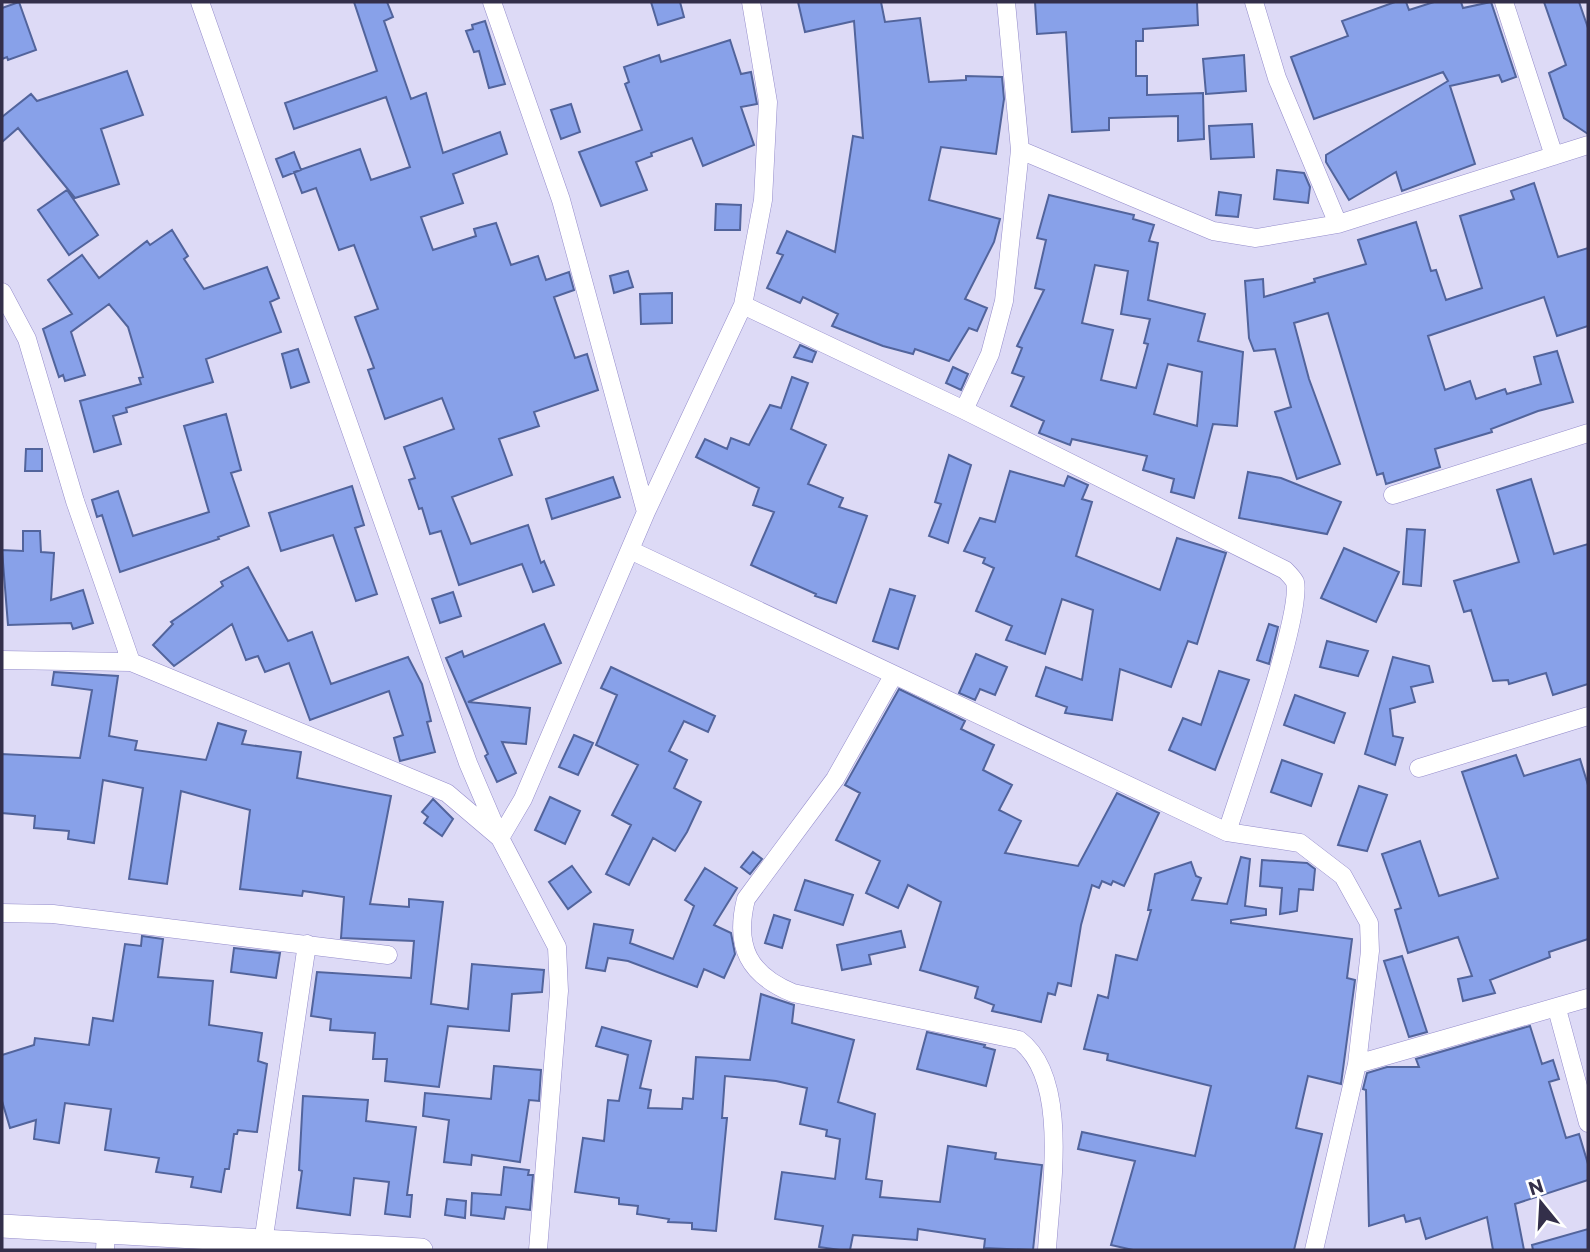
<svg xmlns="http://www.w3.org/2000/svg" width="1590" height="1252" viewBox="0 0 1590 1252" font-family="Commissioner,sans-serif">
	<rect width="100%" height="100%" fill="#dddaf6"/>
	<path fill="#88a1e9" stroke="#52649c" stroke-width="2" fill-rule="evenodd" d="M19,2L36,50L8,60L7,57L2,59V8Z
		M354,2H387L393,17L384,21L411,99L426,93L443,153L500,132L507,154L453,174L463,203L421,217L433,250L476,236L474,229L496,223L511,265L538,256L546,280L569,272L574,290L554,297L575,358L587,354L598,390L534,412L539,426L499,439L512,475L452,497L471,544L528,525L541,563L544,561L554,585L533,592L522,564L459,585L441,531L430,534L422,508L419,509L409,480L415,478L404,447L454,429L442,398L385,419L368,370L374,368L355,317L378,309L354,245L339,250L316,188L302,193L294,172L360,149L371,180L410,167L386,97L294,129L285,103L377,71Z
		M651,2H680L684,17L658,25Z
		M798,2H881L885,22L920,18L929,82L966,80V76L1002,77L1004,99L996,154L941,147L929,200L1000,219L994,242L965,299L987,308L977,331L969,328L949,361L915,349L913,354L883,346L832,326L838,314L803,297L800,303L767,288L783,255L777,253L787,231L835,252L853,136L863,138L854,21L805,32Z
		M1035,2H1197L1198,25L1143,29V41H1136V76H1147V95L1203,93L1204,139L1178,141V116L1109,118V130L1072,132L1066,32L1037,34Z
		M1395,2H1406L1409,10L1434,2H1461L1463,8L1491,2L1516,77L1502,82L1499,75L1450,86L1475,164L1402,191L1396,172L1349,200L1326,162V155L1448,81L1443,72L1314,119L1291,57L1348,36L1342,21Z
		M1544,2H1579L1588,28V134L1564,118L1549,73L1566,65Z
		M485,21L505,84L489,88L479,51L474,52L466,31L473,29L472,25Z
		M730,40L741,74L751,72L757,104L741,107L754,145L703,166L692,138L651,153L652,156L636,162L647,190L601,206L579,152L642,130L625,84L629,82L624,67L659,55L661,62Z
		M1244,55L1246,91L1206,94L1203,59Z
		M127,71L143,115L101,129L119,184L75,198L18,128L2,142V117L31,94L37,101Z
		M571,104L580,132L561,139L551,110Z
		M1252,124L1254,157L1211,159L1209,126Z
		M294,152L301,170L283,177L276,159Z
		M1277,170L1304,173L1310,187L1308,203L1274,199Z
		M1534,183L1558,257L1588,248V326L1557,336L1544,297L1428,336L1445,390L1470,381L1476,399L1505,389L1507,394L1541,384L1534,357L1557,351L1573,402L1538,411L1491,429L1492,432L1435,449L1440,467L1386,484L1383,473L1377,475L1328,313L1294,323L1309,379L1340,464L1297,479L1275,412L1291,407L1275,349L1254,351L1249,338L1245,281L1263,279L1264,297L1315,282L1314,279L1366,264L1358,240L1416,222L1431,271L1436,270L1446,300L1482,288L1460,216L1514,199L1511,191Z
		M67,190L98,235L69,255L38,210Z
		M1219,192L1241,195L1238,217L1216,215Z
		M1049,195L1134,215L1133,219L1154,225L1149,241L1158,243L1148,300L1205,314L1198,341L1243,352L1237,426L1213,424L1194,498L1171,492L1174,479L1143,470L1147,456L1072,439L1070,445L1039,433L1044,421L1011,406L1024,377L1012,373L1022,348L1017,346L1044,290L1035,288L1046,240L1037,238ZM1095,265L1128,271L1121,314L1150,319L1144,343L1148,344L1136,388L1101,380L1113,330L1082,323ZM1168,364L1202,372L1197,426L1154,414Z
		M716,204L741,205L740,230H715Z
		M172,230L188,256L184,259L204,289L267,267L279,298L270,302L281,332L206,359L213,382L126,408L127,412L113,416L121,444L94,452L80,401L141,384L139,378L143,377L128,327L109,304L71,332L85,375L65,381L63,375L59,377L43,329L72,314L48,280L82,255L99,278L147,241L150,245Z
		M628,271L633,287L614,293L610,276Z
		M672,293V323L641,324L640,294Z
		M800,345L816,352L812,362L794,357Z
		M298,349L309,382L291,388L282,354Z
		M953,367L968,374L961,390L946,383Z
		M792,377L808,383L791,429L826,445L808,484L843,498L839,507L867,516L836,603L815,596L816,594L751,565L774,512L753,505L759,488L696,457L705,439L727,449L731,438L749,445L770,405L781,408Z
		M226,414L241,470L231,473L249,526L218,537L219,539L120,572L102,515L97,517L92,500L118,491L133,536L209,512L184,426Z
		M26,449H42V471H25Z
		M949,455L971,465L948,543L929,536L941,504L935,502Z
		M1010,471L1064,486L1068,476L1088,485L1082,499L1092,502L1076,556L1160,590L1177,538L1226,553L1197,644L1188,641L1171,687L1120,669L1112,720L1065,713L1067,707L1036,696L1046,667L1082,680L1093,610L1062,599L1045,654L1006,640L1012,626L976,611L994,568L983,563L985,558L964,551L980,518L995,522Z
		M1248,472L1281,478L1341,502L1327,534L1239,518Z
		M613,477L620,497L552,519L546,499Z
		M1531,479L1554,554L1588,544V684L1553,695L1546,673L1509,684L1508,680L1493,681L1471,610L1464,612L1454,581L1519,562L1497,490Z
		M352,486L364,525L355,528L377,594L356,601L333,535L281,551L269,513Z
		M1407,529L1425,530L1421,586L1403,584Z
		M23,531H40L41,552L54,553L51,600L83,590L93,623L73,629L71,623L8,625L2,550L23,551Z
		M1344,548L1399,572L1376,622L1321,598Z
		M248,567L288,641L312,632L331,684L408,657L422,684L431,721L427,722L435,752L400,761L394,738L403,735L389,691L310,720L289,663L265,672L258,656L246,660L232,624L174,666L153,645L173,624L171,622L223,586L221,582Z
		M890,589L915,596L898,649L873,641Z
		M453,592L461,616L440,623L432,599Z
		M544,624L561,663L468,702L530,708L526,744L502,742L516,773L497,782L485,756L488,754L446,658L462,651L464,657Z
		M1269,624L1278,627L1269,664L1257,660Z
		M1327,641L1368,651L1358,676L1320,667Z
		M976,654L1007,667L995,695L980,689L975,700L959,693Z
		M1393,657L1429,666L1433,682L1411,687L1415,702L1390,709L1393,736L1403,738L1395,765L1365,754Z
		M611,667L715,716L708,732L684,721L669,751L687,760L674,788L701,802L687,832L675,851L653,838L629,885L606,874L631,825L612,815L638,765L596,745L617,695L601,688Z
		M1219,671L1249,680L1215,770L1169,750L1183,718L1201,725Z
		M54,672L118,676L109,736L137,741L135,750L206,760L218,723L246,731L242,744L301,752L297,778L391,796L370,904L409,907V899L443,902L431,1004L468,1009L472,964L544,970L542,992L512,994L509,1031L448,1026L439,1087L385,1081L387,1059H373L375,1033L330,1030L331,1019L311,1016L317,972L411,978L414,941L341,938L344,897L303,891L302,896L240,889L250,810L181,791L167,884L129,879L143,788L103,780L94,843L68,839L69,831L34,828L35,816L2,813V754L80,758L92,690L52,685Z
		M899,689L965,721L961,729L994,745L983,770L1012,785L999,810L1021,821L1005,853L1078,866L1117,793L1159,813L1124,886L1113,881L1111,885L1102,881L1099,888L1092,885L1081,925L1071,986L1058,983L1055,995L1048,993L1041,1022L992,1011L994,1005L975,998L978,987L920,970L941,902L908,885L898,908L866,893L880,861L836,840L860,793L845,785Z
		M1295,695L1345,713L1334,743L1284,725Z
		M574,735L593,743L578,775L559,767Z
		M1516,755L1524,776L1580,759L1588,785V939L1549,952L1550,957L1490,980L1495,993L1463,1001L1458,979L1472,976L1458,937L1408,953L1395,910L1401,908L1382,854L1420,841L1439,896L1498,878L1462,772Z
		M1282,760L1322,774L1311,806L1271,792Z
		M1359,786L1387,795L1367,851L1338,845Z
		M550,797L580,811L565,844L535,830Z
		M433,799L453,819L442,836L424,823L428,817L422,812Z
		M753,852L762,859L750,874L741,867Z
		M1241,857L1250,859L1245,906L1266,909V915L1231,920V923L1352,939L1347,978L1355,980L1341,1084L1308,1076L1296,1128L1322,1134L1294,1250H1133L1111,1245L1135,1161L1078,1149L1082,1132L1195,1156L1211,1086L1107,1060L1108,1054L1084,1049L1098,995L1108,998L1116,955L1137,960L1151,910H1148L1155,874L1191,862L1196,876L1201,878L1192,900L1227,904Z
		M1262,860L1307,863L1315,869L1313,890L1299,889L1297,911L1280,914L1282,888L1260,886Z
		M572,866L591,892L568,909L549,882Z
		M705,868L737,888L714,925L731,933L735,954L724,978L704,969L697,987L628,961L608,958L605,971L586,968L594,924L633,930L630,943L673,959L694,906L685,900Z
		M805,880L853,895L843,925L795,910Z
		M774,915L790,920L782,948L765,943Z
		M901,931L905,947L869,955L871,964L842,970L837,945Z
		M142,936L163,939L158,977L213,981L209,1025L262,1033L258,1061L267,1064L257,1132L238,1130L237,1134H234L229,1169H225L221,1192L191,1187L193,1177L156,1172L159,1158L105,1150L111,1109L65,1103L59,1143L34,1139L36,1120L10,1128L2,1101V1055L34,1045L35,1038L89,1045L93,1018L113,1021L125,944L141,946Z
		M234,948L280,953L276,978L231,972Z
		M1402,956L1427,1032L1409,1037L1384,961Z
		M761,994L794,1005L792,1023L854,1040L838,1102L875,1114L866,1179L882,1181L880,1197L940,1202L948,1146L996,1153L995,1159L1042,1165L1033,1250L984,1248L985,1239L918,1229L917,1240L853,1235L850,1250H840L819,1247L823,1226L775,1219L782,1172L835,1179L840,1139L826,1136L827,1130L800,1124L807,1088L776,1081L725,1076L722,1118H727L716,1231L692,1229V1223L668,1222L669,1219L637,1214L638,1206L619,1204V1198L575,1192L583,1138L604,1141L608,1100L619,1101L628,1055L596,1046L602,1027L651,1041L640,1088L651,1090L648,1108L682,1109L683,1098L693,1099L696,1057L750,1060Z
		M1530,1026L1542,1064L1553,1060L1559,1079L1549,1082L1566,1138L1579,1134L1588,1164V1180L1515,1204L1524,1250H1493L1487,1217L1426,1239L1420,1218L1406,1222L1404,1215L1369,1226L1366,1090L1363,1089L1367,1073L1387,1067H1419L1416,1059Z
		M927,1032L985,1045L984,1047L995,1050L986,1086L917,1069Z
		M494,1066L541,1070L539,1101L529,1100L520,1162L472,1155L471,1165L444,1162L449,1120L423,1116L425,1093L491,1099Z
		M303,1096L368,1100L366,1121L416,1127L407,1195H412L410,1217L385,1214L389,1182L354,1178L350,1215L297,1208L302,1171L299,1170Z
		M504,1167L529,1170L528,1175H533L530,1210L506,1207L504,1219L471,1215L472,1193L501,1195Z
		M447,1199L466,1201L465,1218L445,1215Z
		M1588,1229V1250H1533L1532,1245Z"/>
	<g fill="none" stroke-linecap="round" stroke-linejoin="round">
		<defs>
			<path id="minor" d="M200,2L468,763L500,838L557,947L559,991L538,1250
				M492,2L561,200L646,512
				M1254,2L1277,78L1338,224
				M1504,2L1554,156
				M1020,150L1213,231L1256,238L1338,224L1588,145
				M2,292L27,339L75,501L131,662
				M743,305L964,410L1285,570C1288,573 1293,578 1295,582C1303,613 1240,791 1227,832
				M964,410L990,354L1004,301L1020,150L1006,2
				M1393,495L1588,433
				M630,550L1227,832L1300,843L1343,876L1369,923L1370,951L1357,1064L1314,1250
				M2,660L131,662L447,793L500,838L523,799L646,512L743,305L763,200L768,102L751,2
				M893,676L835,779L746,899C734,947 749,975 793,993L1019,1040C1071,1079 1050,1193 1047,1250
				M1419,768L1588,716
				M2,913L53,914L388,955
				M1557,1009L1588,1123
				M1357,1064L1588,998
				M263,1243L307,944
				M105,1250L106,1232"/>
			<path id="tertiary" d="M2,1226L421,1250"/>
		</defs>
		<use href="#minor" stroke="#948ccb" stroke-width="19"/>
		<use href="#tertiary" stroke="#948ccb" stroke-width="24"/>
		<use href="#minor" stroke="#fff" stroke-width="18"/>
		<use href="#tertiary" stroke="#fff" stroke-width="23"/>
	</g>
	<rect width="1590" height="1252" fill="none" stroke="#332f4a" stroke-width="7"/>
	<g transform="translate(1541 1203) rotate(342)" stroke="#ffffff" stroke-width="5" paint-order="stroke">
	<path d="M0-5L12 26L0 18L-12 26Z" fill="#332f4a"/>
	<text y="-10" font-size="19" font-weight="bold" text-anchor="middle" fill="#332f4a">N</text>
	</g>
</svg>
